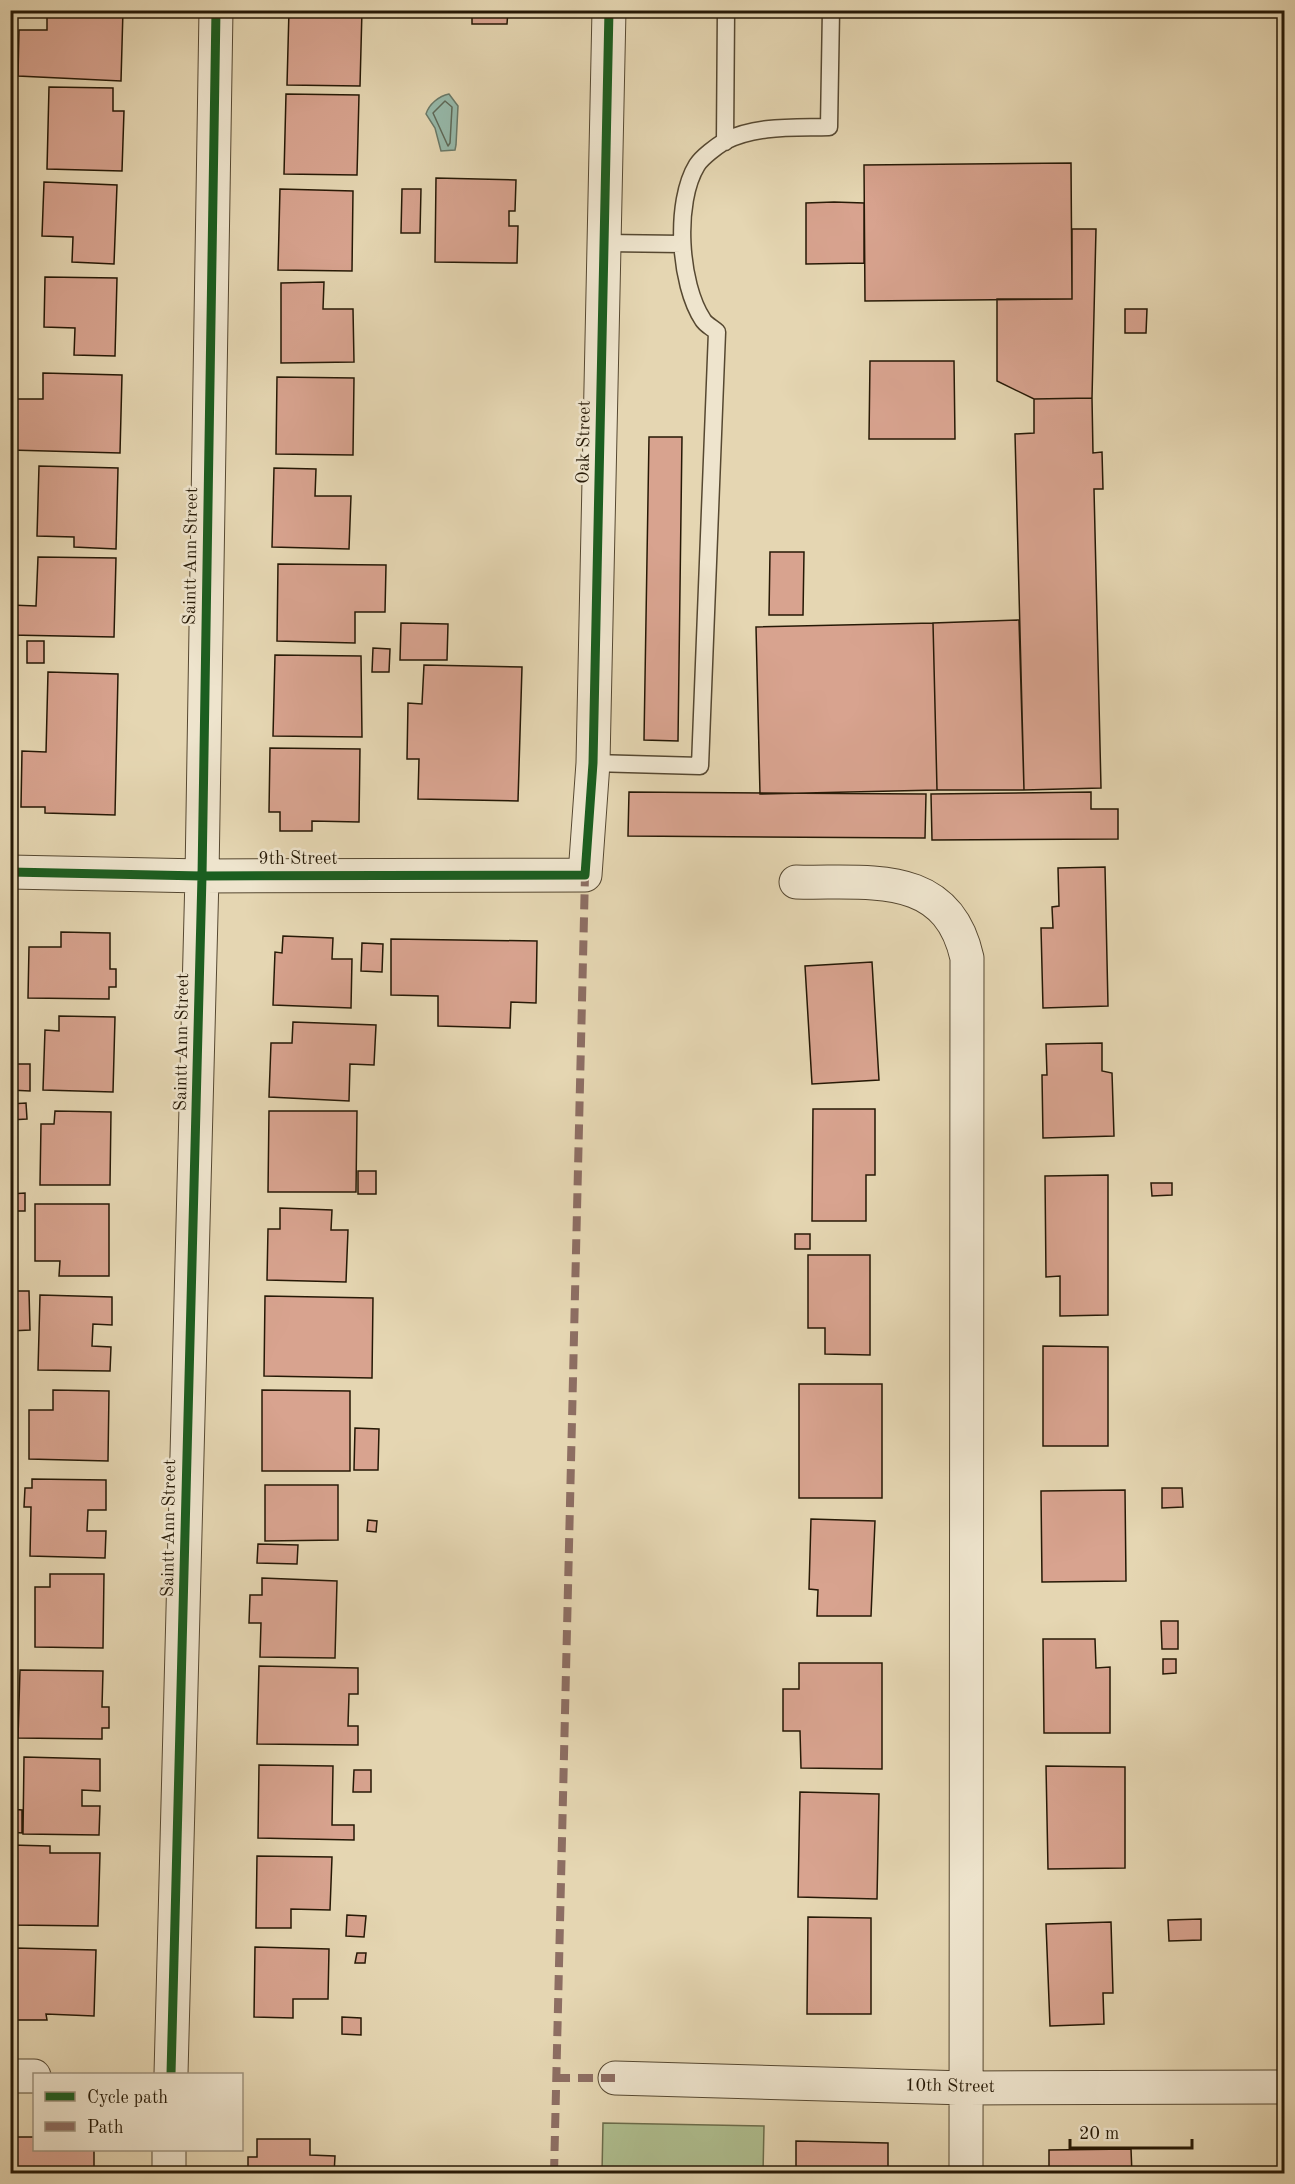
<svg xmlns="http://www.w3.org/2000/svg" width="1295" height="2184" viewBox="0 0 1295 2184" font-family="'Old Standard TT',serif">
	<rect width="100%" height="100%" fill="#e5d6b2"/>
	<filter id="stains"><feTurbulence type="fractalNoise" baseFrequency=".00333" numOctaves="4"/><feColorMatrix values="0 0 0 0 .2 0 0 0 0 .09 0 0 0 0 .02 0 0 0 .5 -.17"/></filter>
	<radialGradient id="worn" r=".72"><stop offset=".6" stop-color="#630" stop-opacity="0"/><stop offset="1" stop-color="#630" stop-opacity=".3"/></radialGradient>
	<path fill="#afbf90" stroke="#6a6c4b" stroke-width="1.5" d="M603,2123L764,2126L763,2173H602Z"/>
	<path fill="#96b9aa" stroke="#697968" stroke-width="1.5" d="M449,94L458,106L456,145L455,150L441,151L435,128L426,114C429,104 439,96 449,94Z"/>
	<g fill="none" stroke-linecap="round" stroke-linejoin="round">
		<path stroke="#5e6958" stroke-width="1.5" d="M445,101L452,107L450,143L448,146L433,113Z"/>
	</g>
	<path fill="#d8a38f" stroke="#261906" stroke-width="1.5" d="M47,10H123L121,81L18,76L19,30H47Z
		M289,10H362L360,86L287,85Z
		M472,10H508L507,24H472Z
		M49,87L113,88V111H124L122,171L47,169Z
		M286,94L359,95L357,175L284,174Z
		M1071,163L1072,299L865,301L864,165Z
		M436,178L516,180L515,211H509V226H518L517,263L435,262Z
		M44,182L117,185L114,264L72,262L73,237L42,236Z
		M280,189L353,191L352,271L278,270Z
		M402,189H421L420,233H401Z
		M834,202L864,203V263L806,264V203Z
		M1072,229H1096L1092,398L1034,399L997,381V299H1072Z
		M45,277L117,278L115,356L74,355L75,328L44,327Z
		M324,282L323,309H353L354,362L281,363V283Z
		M1125,309H1147L1146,333H1125Z
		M870,361H954L955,439H869Z
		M43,373L122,375L120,453L10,450L12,399H43Z
		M277,377L354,378L353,455L276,454Z
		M1092,398L1093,453L1102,452L1103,489H1094L1101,788L1024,790L1015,434L1034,433V399Z
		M649,437H682L678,741L644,740Z
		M39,466L118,468L116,549L74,547V537L37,536Z
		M274,468L316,469L315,496H351L349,549L272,547Z
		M770,552H804L803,615H769Z
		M38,557L116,558L114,637L10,635L11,605L36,606Z
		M278,564L386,565L385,612H355V643L277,641Z
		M1019,620L1024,790H937L933,623Z
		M401,623L448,624L447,660H400Z
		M933,623L937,790L760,794L756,627Z
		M27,641H44V663H27Z
		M373,648L390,649L389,672H372Z
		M275,655L361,656L362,737L273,736Z
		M424,665L522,667L518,801L418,799L419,759H407L408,703L422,704Z
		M48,672L118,674L115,815L45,813V807H21L22,751L46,752Z
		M270,748L360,749L359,822L312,821V831H280V812H269Z
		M629,792L926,794L925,838L628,836Z
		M1091,792V809H1118V839L932,840L931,794Z
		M1105,867L1108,1006L1043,1008L1041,928H1053L1052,907L1059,906L1058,868Z
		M61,932L110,933V969H116V987H109V999L28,998L29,947H61Z
		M283,936L333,938L332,959H352L351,1008L273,1005L275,952L282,953Z
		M391,939L537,941L536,1003L511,1002L510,1028L438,1026V996L391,995Z
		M362,943L383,944L382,972L361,971Z
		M872,962L879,1080L812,1084L805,966Z
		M59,1016L115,1017L113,1092L43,1090L45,1030L59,1031Z
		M293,1022L376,1025L374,1065L350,1064L349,1101L269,1097L271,1043H292Z
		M1102,1043V1071L1112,1073L1114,1136L1043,1138L1042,1075H1047L1046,1044Z
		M11,1064H30V1091L10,1090Z
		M26,1103L27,1119L10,1120V1104Z
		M813,1109H875V1175H866V1221H812Z
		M55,1111L111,1112L110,1185H40L41,1124H54Z
		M269,1111H357L356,1192H268Z
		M358,1171H376V1194H358Z
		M1108,1175V1315L1060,1316V1276L1046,1277L1045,1176Z
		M1151,1183H1172V1195L1152,1196Z
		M25,1193V1211H10V1194Z
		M35,1204H109V1276H59L60,1261H35Z
		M280,1208L332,1210L331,1230H348L346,1282L267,1280L268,1229H280Z
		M795,1234H810V1249H795Z
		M808,1255H870V1355L825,1354V1328H808Z
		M10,1291H29L30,1330L10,1331Z
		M40,1295L112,1297V1325L93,1324L92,1346L111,1347L110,1371L38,1370Z
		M265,1296L373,1298L372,1378L264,1376Z
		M1043,1346L1108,1347V1446H1043Z
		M799,1384H882V1498H799Z
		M53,1390L109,1391L108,1461L29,1459V1410H53Z
		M262,1390L350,1391V1471H262Z
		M355,1428L379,1429L378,1470H354Z
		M32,1479L106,1480V1510H88L87,1531H106L105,1558L30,1556L31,1507H24L25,1488H32Z
		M265,1485H338V1540L265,1541Z
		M1162,1488H1182L1183,1507L1162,1508Z
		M1125,1490L1126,1581L1042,1582L1041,1491Z
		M811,1519L875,1521L871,1616H817L818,1590L809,1589Z
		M368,1520L377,1521L376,1532L367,1531Z
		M258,1544L298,1545L297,1564L257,1563Z
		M50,1574H104L103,1648L35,1647V1587H50Z
		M262,1578L337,1581L335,1658L260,1657L261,1623H249L250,1595H262Z
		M10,1605H15L14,1650H10Z
		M1161,1621H1178V1649H1162Z
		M1043,1639H1095L1096,1668L1110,1667V1733H1044Z
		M1163,1659H1176V1673L1163,1674Z
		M10,1660H13V1701H10Z
		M799,1663H882V1769L801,1768L800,1731H783V1689H799Z
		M259,1666L358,1668V1694H349L348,1726H358V1745L257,1744Z
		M20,1670L103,1671L102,1707H109V1728H102V1739L18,1738Z
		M24,1757L100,1759V1791L82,1790V1806H100L99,1835L23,1834Z
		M259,1765L333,1766L332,1825H354V1840L258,1838Z
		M1046,1766L1125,1767V1868L1048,1869Z
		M354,1770H371V1792H353Z
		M800,1792L879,1794L877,1899L798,1897Z
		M10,1809L22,1810V1833L10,1832Z
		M10,1845L50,1846V1853H100L98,1926L10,1925Z
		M257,1856L332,1857L330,1910L291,1909V1928H256Z
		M347,1915L366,1916L364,1937L346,1936Z
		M808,1917L871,1918V2014H807Z
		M1201,1919V1940L1169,1941L1168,1920Z
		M1111,1922L1113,1993H1103L1104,2024L1050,2026L1046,1924Z
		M255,1947L329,1949L328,1999H293V2018L254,2017Z
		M15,1948L96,1950L94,2016L46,2014L47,2020H13Z
		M357,1953H366L365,1963H355Z
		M342,2017L361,2018V2035L342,2034Z
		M10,2137H34V2150H94V2174H10Z
		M257,2139H310V2155L335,2156L334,2174H248V2157H257Z
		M796,2141L888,2143V2174H796Z
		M1131,2149L1132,2174H1049V2150Z"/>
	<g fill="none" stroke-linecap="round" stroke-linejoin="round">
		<defs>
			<path id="lane" d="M725,142L726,10
				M606,243L682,244
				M593,763L700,766L717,332C713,328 706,325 703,320C679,284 674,202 697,165C702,157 717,146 725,141C757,125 795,128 829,127L831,10"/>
			<path id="street" d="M10,872L202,876L585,875L593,763L609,10
				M796,882C868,884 947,868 967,958L966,2174
				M171,2074L202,876L216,10
				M10,2076H34
				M615,2078L966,2088L1284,2087
				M169,2174V2150"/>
		</defs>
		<use href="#lane" stroke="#564831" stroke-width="19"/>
		<use href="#street" stroke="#564831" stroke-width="35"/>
		<use href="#lane" stroke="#eee4cd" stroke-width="16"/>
		<use href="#street" stroke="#eee4cd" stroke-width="33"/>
		<path stroke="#8d6e63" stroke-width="8" stroke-dasharray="15 8" stroke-linecap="butt" d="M555,2078H615
			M554,2174L585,875"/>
		<defs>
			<path id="cycleway" d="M10,872L202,876L585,875L593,763L609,10
				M171,2074L202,876L216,10"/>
		</defs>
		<use href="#cycleway" stroke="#eee4cd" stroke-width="13"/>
		<use href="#cycleway" stroke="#1b5e20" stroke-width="9"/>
	</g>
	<g text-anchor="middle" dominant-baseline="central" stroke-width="5" stroke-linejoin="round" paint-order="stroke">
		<g font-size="18" fill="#261906" stroke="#eee4cd">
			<text transform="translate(584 442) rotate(-89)">Oak Street</text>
			<text transform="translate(191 556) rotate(-89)">Saintt Ann Street</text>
			<text x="298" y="859">9th Street</text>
			<text transform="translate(182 1042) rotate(-89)">Saintt Ann Street</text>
			<text transform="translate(169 1528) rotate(-89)">Saintt Ann Street</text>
			<text transform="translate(950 2086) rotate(1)">10th Street</text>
		</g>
	</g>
	<rect width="1295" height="2184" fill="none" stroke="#e5d6b2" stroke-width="36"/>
	<rect x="12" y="12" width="1271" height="2160" fill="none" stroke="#261906" stroke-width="3"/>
	<rect x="18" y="18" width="1259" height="2148" fill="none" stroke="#261906" stroke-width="1.5"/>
	<rect x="33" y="2073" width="210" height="78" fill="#eee4cd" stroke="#9e937d" stroke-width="1.5"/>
	<rect x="45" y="2092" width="30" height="9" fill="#1b5e20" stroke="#9e937d" stroke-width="1.5"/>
	<text x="87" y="2103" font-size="18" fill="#261906">Cycle path</text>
	<rect x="45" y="2122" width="30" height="9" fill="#8d6e63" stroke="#9e937d" stroke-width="1.5"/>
	<text x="87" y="2133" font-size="18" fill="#261906">Path</text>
	<path d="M1070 2139v9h122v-9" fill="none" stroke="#261906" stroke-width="3"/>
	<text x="1079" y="2139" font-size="18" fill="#261906" stroke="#eee4cd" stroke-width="4.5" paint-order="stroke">20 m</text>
	<rect width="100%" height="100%" filter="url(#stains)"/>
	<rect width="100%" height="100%" fill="url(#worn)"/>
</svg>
